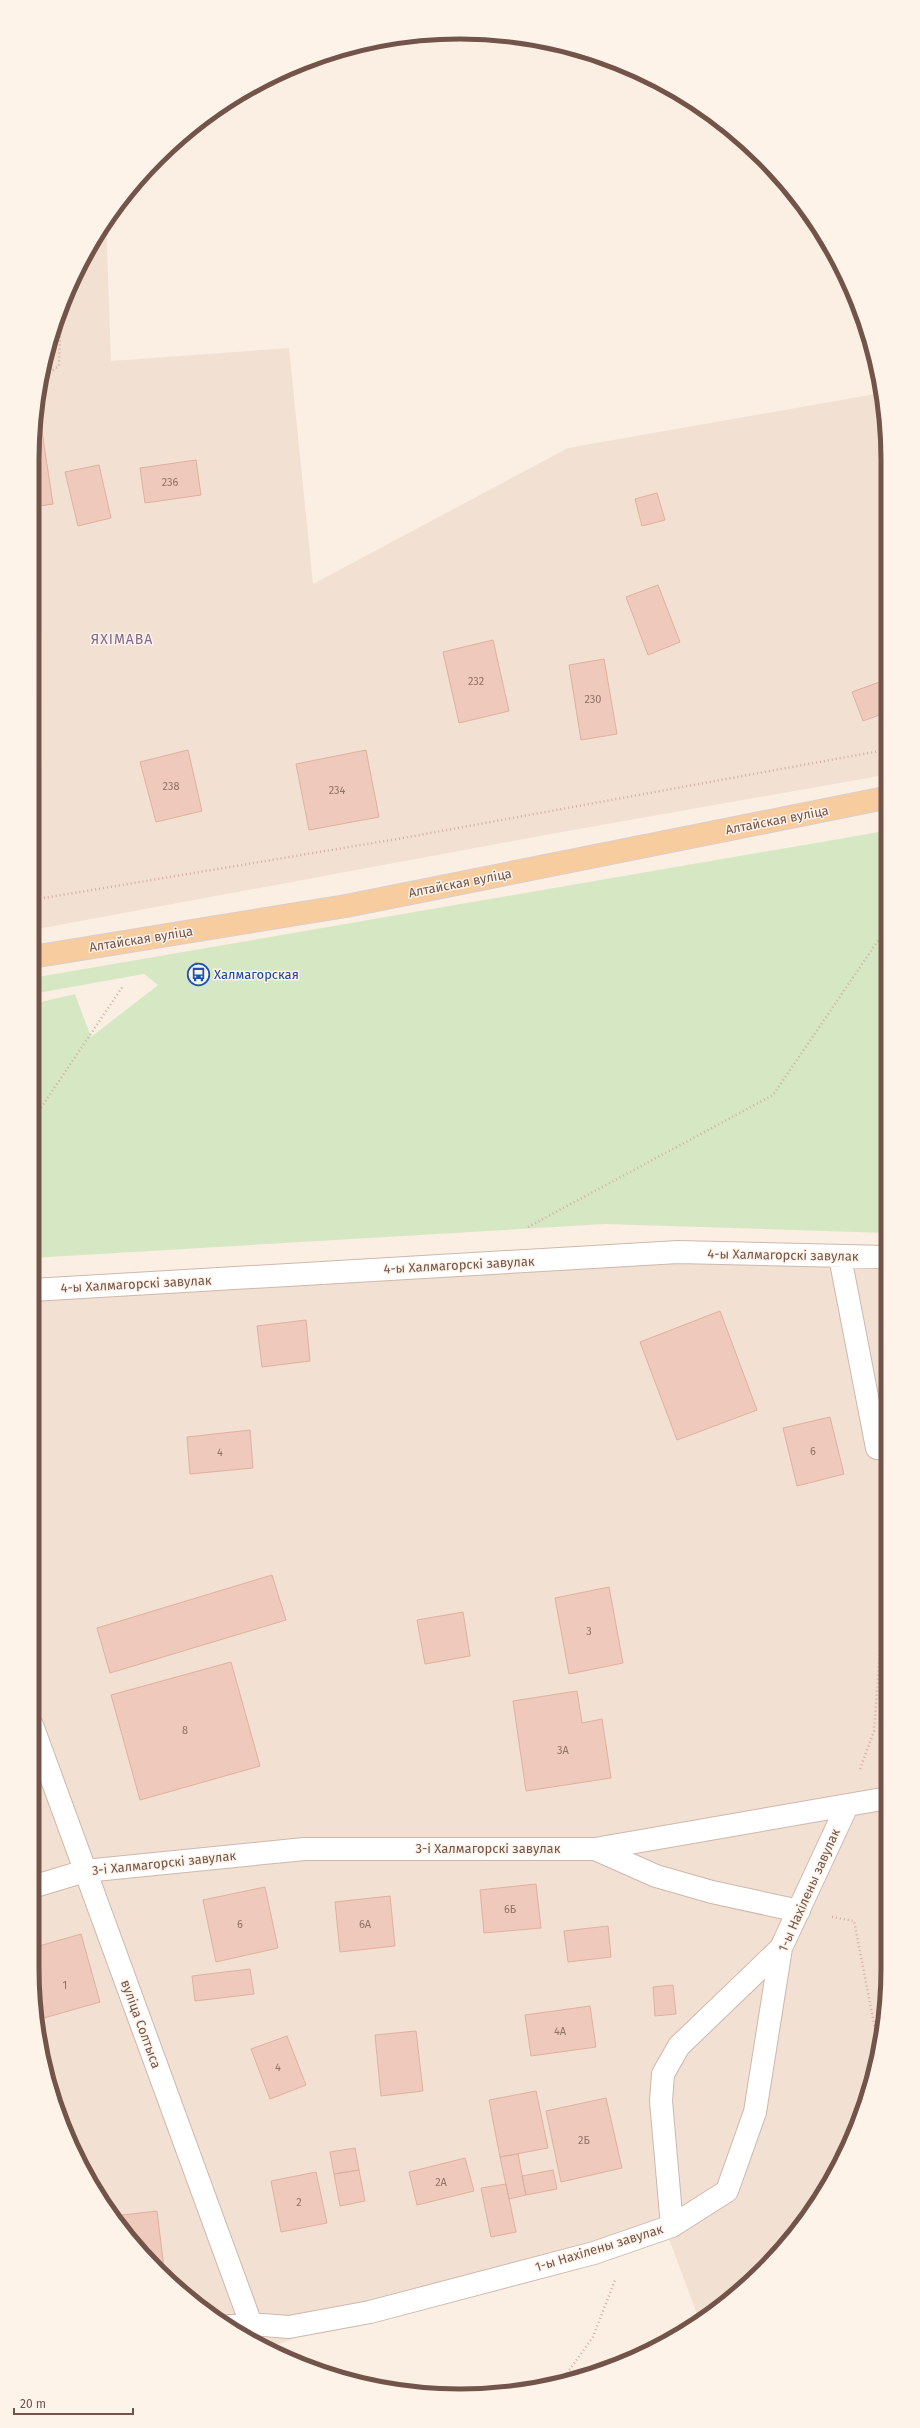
<svg xmlns="http://www.w3.org/2000/svg" width="920" height="2428" viewBox="0 0 920 2428" font-family="'Fira Sans',sans-serif">
	<rect width="100%" height="100%" fill="#fbefe3"/>
	<path fill="#f2e0d2" d="M106,222L111,361L289,348L313,584L568,448L881,393L884,404L885,775L562,832L32,930V460L47,349L76,270Z
		M886,1260L888,1968L873,2079L844,2157L800,2228L742,2290L700,2322L665,2228L370,2312L267,2348L246,2339L178,2290L138,2250L89,2182L55,2106L40,2051L32,1968V1290L457,1265Z"/>
	<path fill="#d6e8c3" d="M885,831L886,1233L605,1224L32,1258V1004L75,994L91,1037L158,985L144,974L32,994V978Z"/>
	<path fill="#efcabc" stroke="#e1af9d" d="M37,425H41L53,504L32,507V460Z
		M196,460L201,495L145,503L140,468Z
		M99,465L111,518L78,526L65,472Z
		M657,493L665,520L642,526L635,499Z
		M658,585L680,642L648,655L626,597Z
		M493,640L509,711L459,723L443,652Z
		M604,659L617,734L581,740L569,665Z
		M885,680V713L863,721L852,692Z
		M188,750L202,811L156,822L140,762Z
		M366,750L379,817L309,830L296,764Z
		M720,1311L757,1410L677,1440L640,1342Z
		M306,1320L310,1361L262,1367L257,1326Z
		M830,1417L844,1474L797,1486L783,1428Z
		M250,1430L253,1468L190,1474L187,1437Z
		M272,1575L286,1620L110,1673L97,1628Z
		M609,1587L623,1663L569,1674L555,1598Z
		M463,1612L470,1656L425,1664L417,1620Z
		M231,1662L260,1766L140,1800L111,1695Z
		M577,1691L582,1723L602,1719L611,1778L526,1791L513,1701Z
		M32,1809L39,1831L32,1833Z
		M536,1884L541,1928L484,1933L480,1890Z
		M265,1887L278,1948L216,1962L203,1900Z
		M390,1896L395,1946L340,1952L335,1902Z
		M608,1926L611,1957L568,1962L564,1931Z
		M81,1934L100,2002L37,2020L32,1948Z
		M250,1969L254,1994L195,2001L192,1976Z
		M673,1985L676,2014L655,2016L653,1987Z
		M590,2006L596,2047L531,2056L525,2015Z
		M416,2031L423,2091L381,2096L375,2035Z
		M287,2036L306,2085L270,2099L251,2049Z
		M536,2091L548,2148L500,2157L489,2100Z
		M606,2098L622,2168L561,2182L546,2111Z
		M355,2148L359,2170L334,2174L330,2152Z
		M518,2154L526,2195L509,2199L500,2157Z
		M465,2158L474,2191L417,2205L409,2172Z
		M359,2170L365,2201L340,2206L334,2174Z
		M553,2170L557,2189L526,2195L522,2176Z
		M316,2172L327,2223L281,2232L271,2181Z
		M506,2184L516,2232L491,2237L481,2188Z
		M157,2211L165,2277L138,2250L114,2216Z"/>
	<g fill="none" stroke-linecap="round" stroke-linejoin="round">
		<defs>
			<path id="minor" d="M840,1257L877,1448
				M32,1290L678,1252L886,1257
				M32,1725L251,2324
				M595,1849L656,1876L712,1892L799,1911
				M32,1887L85,1871L304,1849H595L888,1798
				M672,2226L661,2101L663,2074L679,2046L781,1948
				M229,2326L251,2324L289,2327L370,2312L594,2253L672,2226L727,2191L755,2112L781,1948L847,1806"/>
			<path id="major" d="M32,957L346,906L885,798"/>
		</defs>
		<use href="#minor" stroke="#ceb8ad" stroke-width="24"/>
		<use href="#major" stroke="#d8cfcc" stroke-width="24"/>
		<path stroke="#d3aea0" stroke-width="2.5" stroke-dasharray="1 3" stroke-linecap="butt" d="M43,377L59,366L61,312
			M32,900L403,838L885,750
			M196,962L198,974
			M32,1121L123,986
			M528,1227L773,1095L886,929
			M860,1769L874,1731L885,1583L887,1578
			M832,1917L854,1921L878,2044
			M560,2383L593,2337L615,2280"/>
		<use href="#minor" stroke="#fff" stroke-width="22"/>
		<use href="#major" stroke="#f7cc9e" stroke-width="22"/>
	</g>
	<defs>
		<symbol id="bus-ring" viewBox="-11 -11 22 22"><circle r="9.5" fill="#fef3e9" stroke="#1a4fb4" stroke-width="1.5"/><path d="M-5-6H5V4H4V6H2V4H-2V6H-4V4H-5ZM-3.5-4V0h7V-4ZM-3.5 1.2v1.5H-2V1.2ZM2 1.2v1.5H3.5V1.2Z" fill="#1a4fb4"/></symbol>
	</defs>
	<g fill-rule="evenodd">
		<use href="#bus-ring" x="186" y="962" width="25" height="25"/>
	</g>
	<g text-anchor="middle" dominant-baseline="central" stroke-width="3" stroke-linejoin="round" paint-order="stroke">
		<g font-size="11" fill="#917266">
			<text x="170" y="482">236</text>
			<text x="476" y="681">232</text>
			<text x="593" y="699">230</text>
			<text x="171" y="786">238</text>
			<text x="337" y="790">234</text>
			<text x="813" y="1451">6</text>
			<text x="220" y="1452">4</text>
			<text x="589" y="1631">3</text>
			<text x="185" y="1730">8</text>
			<text x="563" y="1750">3А</text>
			<text x="510" y="1909">6Б</text>
			<text x="240" y="1924">6</text>
			<text x="365" y="1924">6А</text>
			<text x="65" y="1985">1</text>
			<text x="560" y="2031">4А</text>
			<text x="278" y="2067">4</text>
			<text x="584" y="2140">2Б</text>
			<text x="441" y="2182">2А</text>
			<text x="299" y="2202">2</text>
		</g>
		<g font-size="13" fill="#72544a" stroke="#fef3e9">
			<text transform="translate(777 820) rotate(-11)">Алтайская вуліца</text>
			<text transform="translate(460 883) rotate(-11)">Алтайская вуліца</text>
			<text transform="translate(141 939) rotate(-9)">Алтайская вуліца</text>
			<text transform="translate(783 1255) rotate(1)">4-ы Халмагорскі завулак</text>
			<text transform="translate(459 1265) rotate(-3)">4-ы Халмагорскі завулак</text>
			<text transform="translate(136 1284) rotate(-3)">4-ы Халмагорскі завулак</text>
			<text x="488" y="1848">3-і Халмагорскі завулак</text>
			<text transform="translate(164 1863) rotate(-6)">3-і Халмагорскі завулак</text>
			<text transform="translate(809 1890) rotate(-66)">1-ы Нахілены завулак</text>
			<text transform="translate(141 2024) rotate(70)">вуліца Солтыса</text>
			<text transform="translate(599 2248) rotate(-17)">1-ы Нахілены завулак</text>
		</g>
		<g font-size="13" fill="#164399" stroke="#fef3e9" text-anchor="start">
			<text x="214" y="974">Халмагорская</text>
		</g>
		<g font-size="14" letter-spacing="1" fill="#806695" stroke="#fef3e9">
			<text x="122" y="639">ЯХІМАВА</text>
		</g>
	</g>
	<path d="M0 0H920V2428H0ZM460 39H460A421 421 0 0 1 881 460V1968A421 421 0 0 1 460 2389H460A421 421 0 0 1 39 1968V460A421 421 0 0 1 460 39Z" fill="#fef3e9" fill-rule="evenodd"/>
	<path fill="none" stroke="#72544a" stroke-width="5" d="M460 39H460A421 421 0 0 1 881 460V1968A421 421 0 0 1 460 2389H460A421 421 0 0 1 39 1968V460A421 421 0 0 1 460 39Z"/>
	<path d="M14 2408v6h119v-6" fill="none" stroke="#72544a" stroke-width="2"/>
	<text x="20" y="2408" font-size="12" fill="#72544a" stroke="#fef3e9" stroke-width="3" paint-order="stroke">20 m</text>
</svg>
